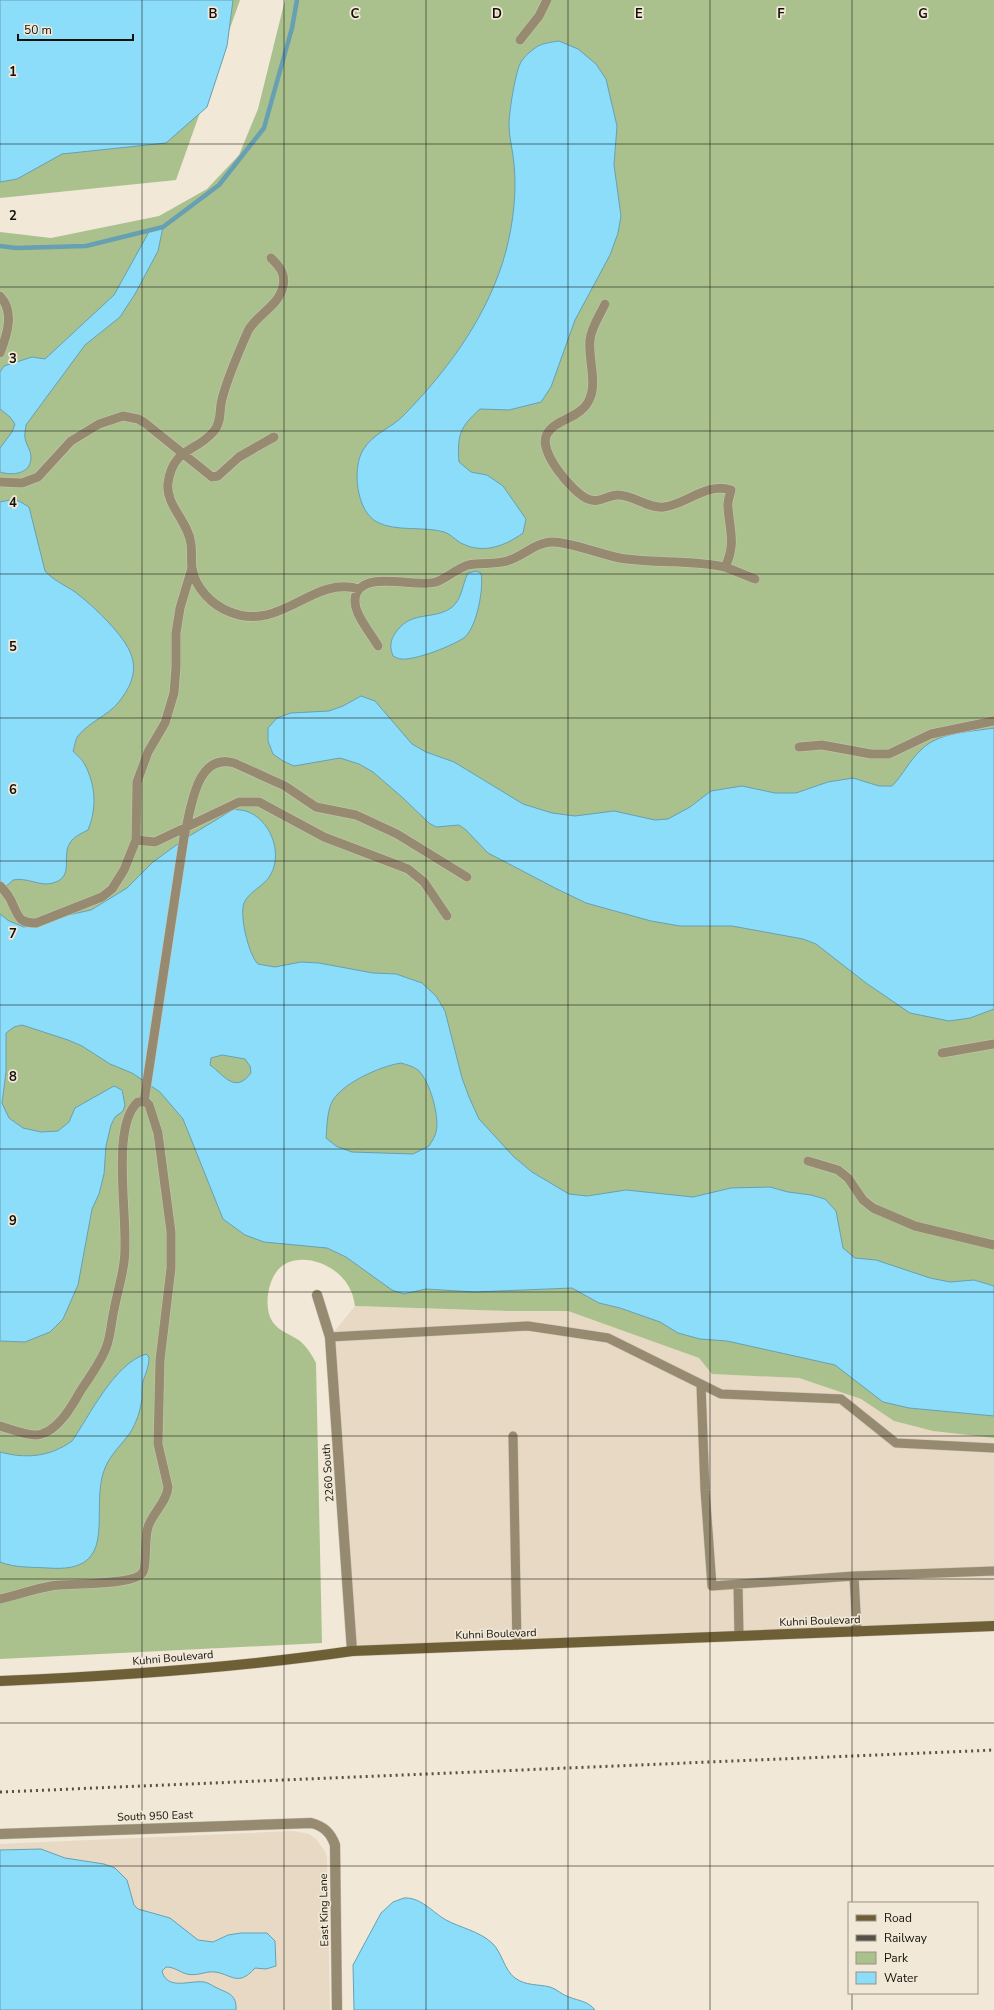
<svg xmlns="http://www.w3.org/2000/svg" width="994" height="2010" viewBox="0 0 994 2010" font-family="'Nunito Sans',sans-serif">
	<rect width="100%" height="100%" fill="#f1e8d7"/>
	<path fill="#e7d9c3" d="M355,1306L508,1311H568L699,1358L712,1374L799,1378L861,1399L894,1421L933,1431L994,1438V1626L352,1651L330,1337Z
		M293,1831L309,1834L316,1839L325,1851L327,1858L330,2010H0V1844Z"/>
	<path fill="#aac18d" d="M0,0H240L176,180L0,198Z
		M285,0H994V1438L933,1431L894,1421L861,1399L799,1378L712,1374L699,1358L568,1311H508L355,1306C354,1301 353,1294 350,1289C340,1267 307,1252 285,1264C269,1273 264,1301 270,1317C276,1331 289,1333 300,1341C307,1347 312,1355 316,1363L322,1643L0,1659V232L51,238L159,216L207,189L239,155L258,109Z"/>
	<path fill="#8bddfa" stroke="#67a0b2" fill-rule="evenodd" d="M0,0H233L227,46L207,107L166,143L62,154L17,179L0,182Z
		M559,41L578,49L596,64L606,79L617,126L614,165L621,216L618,233L610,255L575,320L551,387L541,402L509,410L480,409C460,427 457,435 459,462L471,472L487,475L503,486L526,519L523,533C505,546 484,554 463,544C456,541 451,534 444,532C424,526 395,532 377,522C356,511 352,468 363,450C373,433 392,428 404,415C449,369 489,314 506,251C513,224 517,192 514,164C513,151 509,138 509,125C509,112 515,75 520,64C523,57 532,50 538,46C544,43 552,42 559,41Z
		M163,227L158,251L135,294L120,317L85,345L26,425C26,429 24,434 25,438C26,445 31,450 31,457C31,474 13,476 0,472V448L12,432L15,424L10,417L0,409V372L4,366L32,357L45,359L114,295L150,230Z
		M10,500L19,501L29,507L45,571C54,581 65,585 75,592C87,601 99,612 109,623C135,651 144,671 118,703C107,716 89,722 78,736C75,740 75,746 73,751C76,755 81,758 84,763C96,785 97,808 88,830C82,833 73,837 70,843C61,856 75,877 53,883C40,887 28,877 13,880L0,892V502Z
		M476,571L481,573C484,588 477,626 465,637C455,645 414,661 401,659C399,659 395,657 393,656C390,648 390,642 394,635C410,609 432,621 451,608C462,600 462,585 468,573Z
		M361,696L375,701L412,744L426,752L454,762L523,804L552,813L575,816L614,811L655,820L668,819L690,807L711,791L742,786L775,793H796L828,782L853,778L879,786H892C903,775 909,761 921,750C938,732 970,732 994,728V1009L970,1018L949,1021L910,1013L866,983L816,944L803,939L732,926H680L651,921L586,903L557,889L488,853L466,830L459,825L436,827L429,823L403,798L373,772L359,764L340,758L294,766L283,761L273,754L268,741V728L277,718L291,713L329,711L343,706Z
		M234,809C237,810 242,810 246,811C270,819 283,852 271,874C265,886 249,891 244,903C239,915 249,956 258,964L275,967L301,962L319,963L373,973L396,974L422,983L436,996L445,1011L462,1078L469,1097L479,1119L514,1157L532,1172L569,1194L587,1196L626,1190L693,1197L731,1188L770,1187L788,1192L811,1195L825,1199L836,1211L843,1248L855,1258L876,1260L930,1278L950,1282L974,1280L994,1286V1416L909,1408L883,1402L835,1365L727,1341L700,1339L678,1333L660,1322L620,1308L599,1303L572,1288L475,1292L426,1289L404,1294L392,1290L346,1257L327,1248L264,1242L245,1235L223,1219L183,1119L160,1092L132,1073L110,1064L82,1046L68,1040L22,1025L14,1027L6,1033V1072L2,1103L9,1118L23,1128L41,1132L58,1131L69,1122L75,1108L114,1086L122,1090L125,1105L123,1111L115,1117L111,1125L106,1146L104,1174L99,1194L92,1209L78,1285L63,1319L50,1332L25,1342L0,1341V914L9,921L24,927L44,923L68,915L91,910L127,888L153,862L186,838ZM222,1055L245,1059L250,1066L251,1073C235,1094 225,1076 210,1065L211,1058ZM401,1063C407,1065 413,1066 418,1070C430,1081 440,1117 436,1132C435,1137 432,1141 429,1146L413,1154L352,1152L336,1146L326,1138C327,1127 327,1114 331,1104C339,1084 381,1066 401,1063Z
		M146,1354L149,1357C149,1366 146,1373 143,1381C142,1386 142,1393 142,1399C140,1412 137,1421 130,1433C122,1444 110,1455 105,1468C88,1509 123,1574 48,1568C32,1567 15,1568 0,1562V1452C26,1459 50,1457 72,1441C90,1415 114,1364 146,1354Z
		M41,1849L65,1858L104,1864L115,1868L127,1880L134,1905L138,1909L170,1918L198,1940L213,1942L228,1935L241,1933H267L275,1941L276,1966L266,1969L255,1968C236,1990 229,1970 209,1972C202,1973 195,1976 187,1974C179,1972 175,1967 166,1967L162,1971C167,1991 190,1980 204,1982C209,1983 211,1985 215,1987C226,1993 237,1993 236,2010H0V1850Z
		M404,1898C421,1897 432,1912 446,1920C461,1928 479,1931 492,1943C502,1952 504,1970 515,1978C526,1986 538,1984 550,1987C557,1989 562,1995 569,1997C579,2001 588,2001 595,2010H354L353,1965L381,1913L393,1902Z"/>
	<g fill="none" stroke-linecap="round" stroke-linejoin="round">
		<path stroke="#67a0b2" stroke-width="4.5" d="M0,246L16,248L86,246L163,227L219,185L264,128L292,28L297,0"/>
		<defs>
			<path id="lane" d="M520,40L539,16L547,0
				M271,258C279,266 286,273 283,286C280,305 256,315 248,331C240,349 227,380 222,399C219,409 222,422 214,431C196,453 173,447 168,483C165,505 189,522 191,544C192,552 191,561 192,568C195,588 212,605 230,612C281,633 312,575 359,589
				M0,296C15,312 7,335 0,353
				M605,304C600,315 591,328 590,340C588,358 597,381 590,398C582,419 556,418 547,434C537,451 573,493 588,499C599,504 607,495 618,495C634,495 648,509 664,507C687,504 707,482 731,490C730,495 727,502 728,508C730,531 736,545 725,567L755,579
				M0,482L22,483L38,477L71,441L99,424L123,416L138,419L145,423L212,477L218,476L239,457L274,437
				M378,646C370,631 348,609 357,592C369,571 416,588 436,582C447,578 456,569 468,565C480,562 494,565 507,561C522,557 536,542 552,542C571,542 599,554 620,558C655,564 690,559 725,567
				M799,747L822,745L871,754H889L931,734L994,721
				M136,840L155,842L239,802H259L324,837L408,869L424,882L447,916
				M0,886C6,892 10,897 13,905C19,918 20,923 36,923L102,897L112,889L124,870L136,840L137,782L148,752L165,723L174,693L176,667V633L180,608L192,568
				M942,1053L994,1044
				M144,1102L184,837C191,811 195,752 234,763L285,786L316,807L356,815L397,834L467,877
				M808,1161L838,1170L848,1178L863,1200L873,1208L915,1226L994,1245
				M330,1337L528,1326L608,1338L721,1394L841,1399L896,1443L994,1448
				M701,1385L705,1490L712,1586L854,1576L994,1571
				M0,1426C11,1429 24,1435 35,1435C56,1435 72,1406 81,1390C90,1377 100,1363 106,1348C111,1336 111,1322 114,1310C117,1294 122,1278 124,1262C130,1225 109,1127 138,1102H146L149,1105L158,1133L171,1232V1268L160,1360L158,1444L168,1487C167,1502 153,1512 148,1527C144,1539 147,1566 143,1572C136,1586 67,1583 51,1586C34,1589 17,1595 0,1599
				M513,1436L517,1645
				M854,1576L857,1632
				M738,1585L739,1636"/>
			<path id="street" d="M317,1295L330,1337L352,1651
				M0,1834L311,1823C324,1826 331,1833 335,1845L337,2010"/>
			<path id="secondary" d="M0,1681C117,1676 236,1668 352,1651L994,1626"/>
		</defs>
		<use href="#lane" stroke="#cec6b6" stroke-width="10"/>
		<use href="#street" stroke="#cec6b6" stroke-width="11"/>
		<use href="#secondary" stroke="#cec6b6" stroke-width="11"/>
		<use href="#lane" stroke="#968b71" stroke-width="9"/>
		<use href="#street" stroke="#968b71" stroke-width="10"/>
		<use href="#secondary" stroke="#6f5f37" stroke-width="10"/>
		<path stroke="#565148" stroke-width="3" stroke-dasharray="2 4" stroke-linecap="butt" d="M0,1792L994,1750"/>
	</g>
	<path fill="none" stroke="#14110b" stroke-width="1" stroke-opacity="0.55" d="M142,0V2010M284,0V2010M426,0V2010M568,0V2010M710,0V2010M852,0V1903M0,144H994M0,287H994M0,431H994M0,574H994M0,718H994M0,861H994M0,1005H994M0,1149H994M0,1292H994M0,1436H994M0,1579H994M0,1723H994M0,1866H994M852,1993V2010"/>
	<g text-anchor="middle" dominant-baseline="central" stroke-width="3.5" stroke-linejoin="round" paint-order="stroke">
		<g font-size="11" fill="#14110b" stroke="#f1e8d7">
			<text transform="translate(328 1473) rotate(-94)">2260 South</text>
			<text transform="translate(820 1621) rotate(-2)">Kuhni Boulevard</text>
			<text transform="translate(496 1634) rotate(-2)">Kuhni Boulevard</text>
			<text transform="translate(173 1658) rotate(-5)">Kuhni Boulevard</text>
			<text transform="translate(155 1816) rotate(-2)">South 950 East</text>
			<text transform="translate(324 1910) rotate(-91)">East King Lane</text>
		</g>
	</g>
	<g font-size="13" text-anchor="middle" font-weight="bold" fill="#14110b" stroke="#f1e8d7" stroke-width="3.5" stroke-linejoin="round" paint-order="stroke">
		<text x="213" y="18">B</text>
		<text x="355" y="18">C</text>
		<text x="497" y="18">D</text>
		<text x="639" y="18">E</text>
		<text x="781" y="18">F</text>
		<text x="923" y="18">G</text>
		<text x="13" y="76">1</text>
		<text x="13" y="220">2</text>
		<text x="13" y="363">3</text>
		<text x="13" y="507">4</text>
		<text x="13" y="651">5</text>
		<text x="13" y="794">6</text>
		<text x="13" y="938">7</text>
		<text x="13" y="1081">8</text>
		<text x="13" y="1225">9</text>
	</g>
	<rect x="848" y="1902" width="130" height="92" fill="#f1e8d7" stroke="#999285"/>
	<rect x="856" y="1915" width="20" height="6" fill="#6f5f37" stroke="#999285"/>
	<text x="884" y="1922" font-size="12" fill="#14110b">Road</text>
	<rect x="856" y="1935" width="20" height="6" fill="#565148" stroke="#999285"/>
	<text x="884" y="1942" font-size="12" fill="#14110b">Railway</text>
	<rect x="856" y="1952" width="20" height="12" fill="#aac18d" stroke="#999285"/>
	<text x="884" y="1962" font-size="12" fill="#14110b">Park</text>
	<rect x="856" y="1972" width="20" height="12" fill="#8bddfa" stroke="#999285"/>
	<text x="884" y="1982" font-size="12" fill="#14110b">Water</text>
	<path d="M18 34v6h115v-6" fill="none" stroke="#14110b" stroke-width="2"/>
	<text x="24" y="34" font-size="12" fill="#14110b" stroke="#f1e8d7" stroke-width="3" paint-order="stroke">50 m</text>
</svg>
